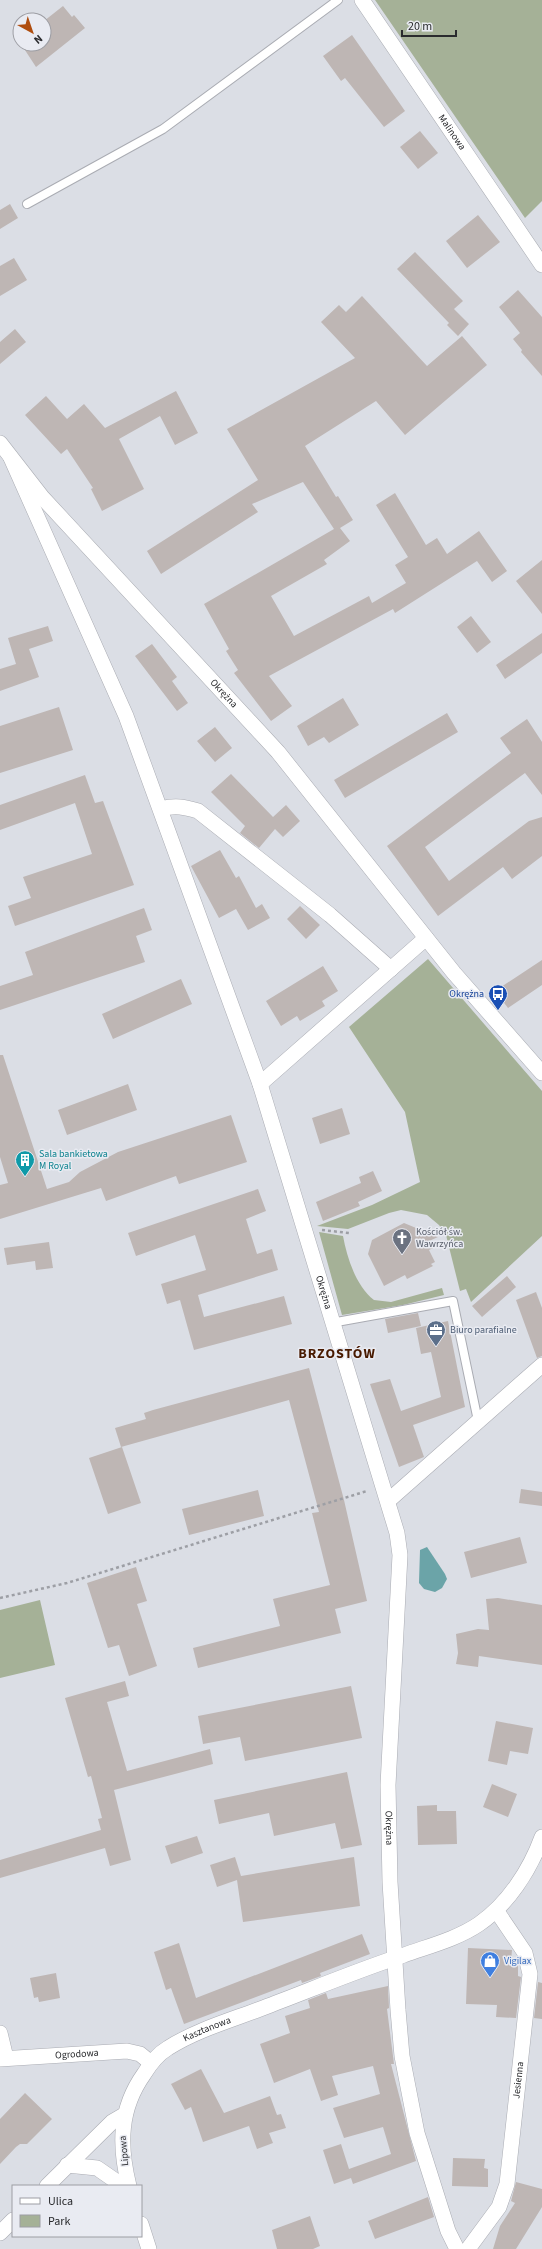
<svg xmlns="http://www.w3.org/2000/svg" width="542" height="2249" viewBox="0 0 542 2249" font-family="'Source Sans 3',sans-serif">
	<rect width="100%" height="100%" fill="#dbdee5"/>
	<path fill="#a5b197" d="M375,0H542V201L525,218Z
		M428,959L542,1091V1236L471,1302L466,1289L460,1291L446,1235L439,1225L427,1215L401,1210L389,1213L348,1229L317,1226L372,1205L420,1182L405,1112L349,1027Z
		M319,1232L343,1236C347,1258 356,1286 374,1300L391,1302L442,1288L444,1295L403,1305L342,1315Z
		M40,1600L55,1665L0,1678V1610Z"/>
	<path fill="#6ba4a8" d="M427,1547L445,1574L447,1579L442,1588L435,1592L424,1589L419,1583L420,1550Z"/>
	<path fill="#beb6b4" d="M63,6L72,17L74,15L85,28L36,67L21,44H44V21Z
		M352,35L405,111L384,127L345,78L341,81L323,56Z
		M420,131L438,153L418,169L400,147Z
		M10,204L18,218L0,229V210Z
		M478,215L500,242L467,268L446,241Z
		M415,252L463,301L454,309L469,324L458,336L447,325L449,323L397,269Z
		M14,258L27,280L0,296V266Z
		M518,290L542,317V376L521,352L522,350L513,339L520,333L499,307Z
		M362,296L427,366L462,336L487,365L405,435L376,401L305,446L336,497L338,496L353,520L340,528L350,541L324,560L327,564L271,596L294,636L369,596L372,603L406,583L395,565L408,557L376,505L395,493L426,545L437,538L447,554L479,531L507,571L492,582L477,561L395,613L393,609L269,676L292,706L271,721L234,673L238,670L226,651L229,649L204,604L334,529L303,482L252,504L258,512L161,574L147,551L258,480L227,429L355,358L321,322L339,305L346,312Z
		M15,329L26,342L0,364V342Z
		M176,391L198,433L175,445L160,416L119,439L144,489L102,511L91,489L93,488L67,449L61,454L25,415L46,396L67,419L84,404L105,428Z
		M542,560V614L516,581Z
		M471,616L491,642L477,653L457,627Z
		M48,626L53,641L29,649L39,677L0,691V669L16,664L8,638Z
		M542,633V653L505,679L496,665Z
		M152,644L177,677L172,681L188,703L177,711L135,656Z
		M343,698L359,725L329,743L324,737L308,746L297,726Z
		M59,707L73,750L0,773V726Z
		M447,713L458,732L345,798L334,780Z
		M527,719L542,742V795L525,773L425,847L449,881L529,821L542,817V856L512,879L503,867L438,916L387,846L511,753L500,738Z
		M215,727L232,748L215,762L197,741Z
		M231,774L273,817L286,805L300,821L283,837L275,829L259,848L240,833L245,826L211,792Z
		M85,775L95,803L103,801L134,885L15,926L8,906L31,898L23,877L92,854L75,803L0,830V805Z
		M220,850L236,878L239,876L256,908L262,904L270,918L248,930L236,909L219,918L191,866Z
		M300,906L320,925L306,939L287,919Z
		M144,908L152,930L136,936L145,962L0,1010V986L33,975L25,952Z
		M542,960V985L508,1008L495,991Z
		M323,966L338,991L322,1001L325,1006L300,1021L297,1016L281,1026L266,1001Z
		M181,979L192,1004L113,1039L102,1014Z
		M0,1055H3L47,1189L69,1182L80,1172L118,1152L231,1115L247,1162L179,1184L176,1176L106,1201L101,1188L0,1219V1185L8,1183L0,1157Z
		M128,1084L137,1110L67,1135L58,1110Z
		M342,1108L350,1134L320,1144L312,1118Z
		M373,1171L382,1191L358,1202L360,1206L323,1221L316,1202L361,1183L359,1177Z
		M258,1189L266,1211L246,1219L257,1254L272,1249L278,1270L198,1295L204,1317L284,1296L292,1324L194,1350L180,1300L167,1304L161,1284L206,1270L195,1235L136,1256L128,1233Z
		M404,1223L438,1237L429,1241L433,1248L429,1250L435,1262L431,1264L433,1266L407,1279L405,1275L384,1286L368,1254L372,1240Z
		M49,1242L53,1268L36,1270L35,1261L7,1265L4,1248Z
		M507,1276L516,1287L482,1317L472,1306Z
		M536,1292L542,1308V1356L537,1358L516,1300Z
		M418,1313L421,1326L388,1333L385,1319Z
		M448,1321L465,1407L413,1425L424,1457L399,1467L370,1384L390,1379L401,1411L441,1397L431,1352L421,1354L416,1328Z
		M309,1368L344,1500L367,1601L335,1609L341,1633L198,1668L193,1648L280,1626L273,1599L330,1585L312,1513L319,1512L289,1400L121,1447L115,1428L146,1419L144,1413L153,1410Z
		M122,1447L141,1503L108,1514L89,1458Z
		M521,1489L542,1492V1506L519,1503Z
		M258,1490L264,1516L189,1535L182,1509Z
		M520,1537L527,1563L471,1578L464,1552Z
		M136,1567L147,1601L137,1604L157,1666L129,1676L119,1645L108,1648L87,1583Z
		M498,1598L542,1605V1665L479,1656L478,1667L456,1664L458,1653L456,1634L478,1629L489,1630L486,1599Z
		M125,1681L129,1696L107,1702L127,1771L210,1749L213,1764L114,1790L131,1860L110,1866L105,1848L0,1878V1860L101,1830L98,1819L102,1818L91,1776L88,1777L65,1698Z
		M351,1686L362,1738L245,1761L240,1737L203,1744L198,1716Z
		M496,1721L533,1728L528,1754L510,1751L507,1765L488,1761Z
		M347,1772L362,1845L341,1849L335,1823L274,1836L269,1813L219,1824L214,1800Z
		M492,1784L517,1794L508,1817L483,1807Z
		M437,1805V1811H456L457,1844L418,1845L417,1806Z
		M197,1836L203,1853L171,1864L165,1846Z
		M235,1857L241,1876L354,1857L360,1906L243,1922L237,1880L217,1887L210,1865Z
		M362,1934L370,1954L320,1973L321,1976L302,1983L301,1980L184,2024L171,1988L166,1990L154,1952L179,1943L196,1998Z
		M468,1948L512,1950L511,1961H518V1976L521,1977L516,2018L496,2017L497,2005L466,2004Z
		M56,1973L60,1998L39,2002L38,1997L34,1998L30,1978Z
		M538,1982L542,1983V2019L534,2018Z
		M388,1986L389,2008L387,2009L394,2064H391L416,2161L353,2184L351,2178L334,2184L323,2150L341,2144L349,2169L391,2154L383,2127L344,2138L333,2108L380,2094L373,2066L332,2076L338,2095L321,2101L310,2069L274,2083L260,2044L290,2033L285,2016L310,2008L308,2000L326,1993L328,1999Z
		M201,2069L224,2113L270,2096L277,2115L281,2114L286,2128L269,2133L273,2143L257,2149L249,2126L203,2142L191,2107L185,2110L171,2084Z
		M25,2093L52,2119L27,2144H20L16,2147L0,2164V2119Z
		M453,2158L485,2159L484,2168L488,2169V2187L452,2186Z
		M516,2182L542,2189V2207L516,2249H493L500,2226L515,2203L511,2201Z
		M428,2197L434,2217L375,2239L368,2221Z
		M310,2216L320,2246L313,2249H277L272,2230Z"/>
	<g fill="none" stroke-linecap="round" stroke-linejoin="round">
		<defs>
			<path id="lane" d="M27,204L163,129L338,0
				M331,1323L453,1301L478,1421"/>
			<g id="street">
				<path id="s1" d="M362,0L542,265"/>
				<path id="s2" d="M0,443L42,497L278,752L454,973L542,1073"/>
				<path id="s3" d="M11,458L126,716L260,1084L397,1533L400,1555L388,1785L390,1882L398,2010L402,2056L417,2133L448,2231L457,2249"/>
				<path d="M161,809C175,805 185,807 198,811L330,915L391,969"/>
				<path d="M260,1084L426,938"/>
				<path d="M388,1501L542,1365"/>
				<path d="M0,2033L6,2058"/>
				<path id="s4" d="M0,2059L127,2051L140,2054L151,2063"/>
				<path d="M67,2165L97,2168L123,2186"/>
				<path d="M47,2186L112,2122L124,2115"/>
				<path id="s5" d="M129,2186C119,2146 119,2109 144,2074C150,2064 158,2054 168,2048C198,2029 235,2019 268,2006C313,1989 358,1970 404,1955C429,1946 457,1939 479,1924C508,1904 530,1870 542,1837"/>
				<path d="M141,2224L149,2249"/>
				<path d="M0,2233L13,2220"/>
				<path id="s6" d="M468,2249L499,2207L507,2184L530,1974L525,1953L496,1910"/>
			</g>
		</defs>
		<use href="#lane" stroke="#aaacb3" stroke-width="10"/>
		<use href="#street" stroke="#aaacb3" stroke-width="16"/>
		<path stroke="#9d9fa5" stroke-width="2.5" stroke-dasharray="3 3" stroke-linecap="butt" d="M322,1230L349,1233
			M0,1598L67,1583L367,1491"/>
		<use href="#lane" stroke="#fff" stroke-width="8"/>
		<use href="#street" stroke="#fff" stroke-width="15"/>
	</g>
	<defs>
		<symbol id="bus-pin" viewBox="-11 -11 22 30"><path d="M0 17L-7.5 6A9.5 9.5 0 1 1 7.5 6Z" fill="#1a4fb4" stroke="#e9ebf2"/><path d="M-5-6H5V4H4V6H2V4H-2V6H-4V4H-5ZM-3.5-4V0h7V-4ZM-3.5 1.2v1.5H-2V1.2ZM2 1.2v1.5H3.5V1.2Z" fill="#fff"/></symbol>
		<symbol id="building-pin" viewBox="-11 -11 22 30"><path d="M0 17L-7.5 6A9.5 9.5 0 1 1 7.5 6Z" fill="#0f9aa8" stroke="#e9ebf2"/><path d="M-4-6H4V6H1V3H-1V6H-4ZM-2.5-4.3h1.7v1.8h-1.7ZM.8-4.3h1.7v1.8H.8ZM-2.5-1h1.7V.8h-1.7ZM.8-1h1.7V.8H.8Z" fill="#fff"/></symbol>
		<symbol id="church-pin" viewBox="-11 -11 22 30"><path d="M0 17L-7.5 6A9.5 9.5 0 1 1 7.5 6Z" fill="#6b7280" stroke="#e9ebf2"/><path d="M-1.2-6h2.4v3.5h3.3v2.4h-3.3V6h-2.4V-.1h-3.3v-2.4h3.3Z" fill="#fff"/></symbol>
		<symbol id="office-pin" viewBox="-11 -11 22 30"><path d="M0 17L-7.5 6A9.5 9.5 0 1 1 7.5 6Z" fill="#5c6f8a" stroke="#e9ebf2"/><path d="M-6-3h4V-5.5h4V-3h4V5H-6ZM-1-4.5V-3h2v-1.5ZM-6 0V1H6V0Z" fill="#fff"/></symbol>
		<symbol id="shop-pin" viewBox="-11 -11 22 30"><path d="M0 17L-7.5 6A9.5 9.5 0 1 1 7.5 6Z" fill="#3f7fe0" stroke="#e9ebf2"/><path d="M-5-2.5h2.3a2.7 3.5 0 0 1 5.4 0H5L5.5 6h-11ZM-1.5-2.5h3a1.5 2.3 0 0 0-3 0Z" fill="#fff"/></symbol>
	</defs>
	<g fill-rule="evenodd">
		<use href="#bus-pin" x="487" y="983" width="22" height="30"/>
		<use href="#building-pin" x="14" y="1149" width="22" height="30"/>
		<use href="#church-pin" x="391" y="1227" width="22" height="30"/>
		<use href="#office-pin" x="425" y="1319" width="22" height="30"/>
		<use href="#shop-pin" x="479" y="1950" width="22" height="30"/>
	</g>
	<g text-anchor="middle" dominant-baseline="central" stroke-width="3" stroke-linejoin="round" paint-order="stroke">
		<g font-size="10" fill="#2a2b2e" stroke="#e9ebf2">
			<text stroke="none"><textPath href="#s1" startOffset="160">Malinowa</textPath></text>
			<text stroke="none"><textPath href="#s2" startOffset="336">Okrężna</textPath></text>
			<text stroke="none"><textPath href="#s3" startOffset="892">Okrężna</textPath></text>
			<text stroke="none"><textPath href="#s3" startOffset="1439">Okrężna</textPath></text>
			<text stroke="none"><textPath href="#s5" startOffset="196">Kasztanowa</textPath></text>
			<text stroke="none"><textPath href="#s4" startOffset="77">Ogrodowa</textPath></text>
			<text stroke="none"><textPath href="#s6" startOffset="181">Jesienna</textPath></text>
			<text transform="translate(124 2151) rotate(-95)">Lipowa</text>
		</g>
		<g font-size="10" fill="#164399" stroke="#e9ebf2" text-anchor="end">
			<text x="484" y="994">Okrężna</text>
		</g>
		<g font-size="10" fill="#0d838f" stroke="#e9ebf2" text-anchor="start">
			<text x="39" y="1154">Sala bankietowa<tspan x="39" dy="12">M Royal</tspan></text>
		</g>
		<g font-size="10" fill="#5b616d" stroke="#e9ebf2" text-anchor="start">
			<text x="416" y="1232">Kościół św.<tspan x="416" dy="12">Wawrzyńca</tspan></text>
		</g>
		<g font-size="10" fill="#4e5e75" stroke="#e9ebf2" text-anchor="start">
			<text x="450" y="1330">Biuro parafialne</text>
		</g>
		<g font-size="10" fill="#366cbe" stroke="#e9ebf2" text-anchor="start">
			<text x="504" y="1961">Vigilax</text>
		</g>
		<g font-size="14" font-weight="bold" letter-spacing="1" fill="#481a00" stroke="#e9ebf2">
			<text x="337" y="1354">BRZOSTÓW</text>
		</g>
	</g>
	<rect x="12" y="2185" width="130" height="52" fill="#e9ebf2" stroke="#9d9ea4"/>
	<rect x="20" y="2198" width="20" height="6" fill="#ffffff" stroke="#9d9ea4"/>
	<text x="48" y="2205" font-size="12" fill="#2a2b2e">Ulica</text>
	<rect x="20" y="2215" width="20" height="12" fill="#a5b197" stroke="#9d9ea4"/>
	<text x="48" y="2225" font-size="12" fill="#2a2b2e">Park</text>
	<g transform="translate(32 32) rotate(140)"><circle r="19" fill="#e9ebf2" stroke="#9d9ea4"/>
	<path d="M0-3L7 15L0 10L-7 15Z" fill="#af4d0e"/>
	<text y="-6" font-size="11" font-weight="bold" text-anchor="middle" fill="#2a2b2e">N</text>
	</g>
	<path d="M402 30v6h54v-6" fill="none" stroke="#2a2b2e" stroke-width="2"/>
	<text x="408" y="30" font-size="12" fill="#2a2b2e" stroke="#e9ebf2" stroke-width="3" paint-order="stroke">20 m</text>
</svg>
